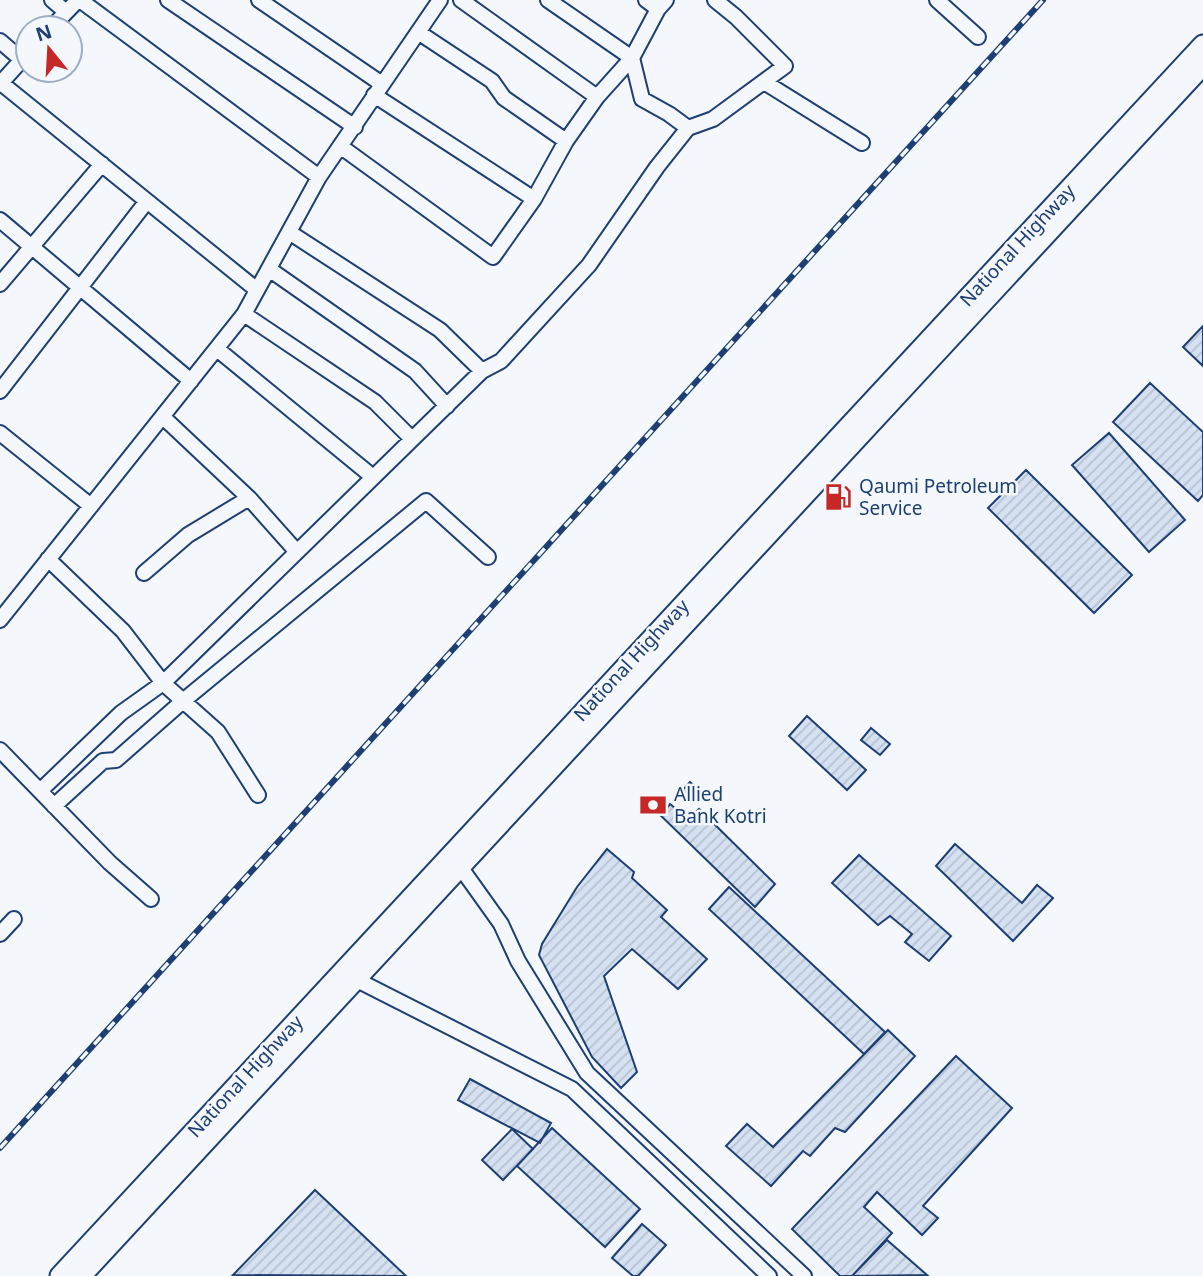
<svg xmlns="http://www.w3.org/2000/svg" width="1203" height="1276" viewBox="0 0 1203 1276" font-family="'Noto Sans',sans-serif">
	<defs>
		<pattern id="building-hatch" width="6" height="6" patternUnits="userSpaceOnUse" patternTransform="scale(1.75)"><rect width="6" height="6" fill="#d5e0f0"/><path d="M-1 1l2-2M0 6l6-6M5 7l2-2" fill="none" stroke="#b6c1d1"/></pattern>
	</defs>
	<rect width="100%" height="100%" fill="#f4f7fb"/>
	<path fill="url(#building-hatch)" stroke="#1d3f73" stroke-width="2" d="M1203,326V366L1183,347Z
		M1150,383L1203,432V495L1198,501L1113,422Z
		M1109,433L1185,520L1149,552L1072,465Z
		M1026,470L1132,575L1094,613L988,508Z
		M807,716L866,770L847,790L789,736Z
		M871,728L890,744L880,755L861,740Z
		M690,782L703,795L695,802L683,790Z
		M670,804L688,819L699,809L775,884L755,907L657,812L662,805L666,810Z
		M955,844L1022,903L1037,885L1053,898L1013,941L936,866Z
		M607,849L634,872L632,878L667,910L661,917L707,959L678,989L632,949L604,976L637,1072L621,1088L592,1057L539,955L542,944L577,887Z
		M859,855L951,936L929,961L905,942L912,934L890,916L878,925L832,883Z
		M729,887L885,1032L864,1054L709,909Z
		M888,1030L915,1056L845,1132L835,1128L810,1156L803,1151L771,1186L726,1146L747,1124L773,1147Z
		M956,1056L1012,1108L923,1206L938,1218L922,1235L877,1192L864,1207L892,1233L852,1276H840L792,1229Z
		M470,1079L551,1123L540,1143L458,1100Z
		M552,1128L640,1209L605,1247L517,1166Z
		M512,1129L533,1149L503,1180L482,1160Z
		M315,1190L406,1276L233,1275Z
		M642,1224L666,1245L638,1276H633L612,1258Z
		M887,1240L927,1275L852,1276Z"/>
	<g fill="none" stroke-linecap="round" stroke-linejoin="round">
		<defs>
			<path id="minor" d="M52,0L66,12
				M80,0L319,177
				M168,0L355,127
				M259,0L382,84
				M461,0L597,97
				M548,0L632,58L642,99L669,114L688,128
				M646,0L658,9
				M937,0L978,37
				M51,28L78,0
				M418,32L492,81L504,98L566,141
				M0,41L22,60
				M764,82L862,143
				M1,83L257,290
				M0,84L28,53
				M374,95L534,199
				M340,146L493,257L534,199L566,141L597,97L632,58L658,9L666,0
				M0,220L191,381
				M289,232L440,330L482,371
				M269,269L415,371L447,406
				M0,284L102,164
				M244,314L375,402L412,439
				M217,349L373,477
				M0,391L147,201
				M163,417L249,498L297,552
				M0,433L91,506
				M48,559L123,631L163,683L218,732L258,795
				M144,573L188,535L249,498
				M0,620L244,314L319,177L440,0
				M0,750L110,863L151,899
				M40,791L121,713L163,683L482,371L501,361L589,265L657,167L688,128L713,119L785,66L736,17L715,0
				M54,806L103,761L116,760L183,701L426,501L488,557
				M456,861L501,924L518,961L587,1073L804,1276
				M0,934L14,919
				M349,973L357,980L572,1089L769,1276"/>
			<path id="highway" d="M60,1276L1203,45
				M81,1276L1203,65"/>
		</defs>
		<use href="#minor" stroke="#1d3f73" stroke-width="18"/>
		<use href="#highway" stroke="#1d3f73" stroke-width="23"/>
		<use href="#minor" stroke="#f4f7fb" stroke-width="14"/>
		<use href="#highway" stroke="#f4f7fb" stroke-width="19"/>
		<defs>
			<path id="rail" d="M0,1148L1043,0"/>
		</defs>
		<use href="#rail" stroke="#1d3f73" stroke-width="6"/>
		<use href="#rail" stroke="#f4f7fb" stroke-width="3.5" stroke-dasharray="10" stroke-linecap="butt"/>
	</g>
	<defs>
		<symbol id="fuel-bare" viewBox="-9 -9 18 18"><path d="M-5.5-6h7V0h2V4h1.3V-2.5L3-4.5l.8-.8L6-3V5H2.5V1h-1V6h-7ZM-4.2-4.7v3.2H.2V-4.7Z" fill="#c62828" stroke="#f4f7fb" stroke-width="2.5" paint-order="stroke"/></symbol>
		<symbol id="bank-bare" viewBox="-9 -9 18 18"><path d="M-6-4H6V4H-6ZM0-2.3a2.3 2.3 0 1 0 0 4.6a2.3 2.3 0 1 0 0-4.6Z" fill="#c62828" stroke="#f4f7fb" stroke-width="2.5" paint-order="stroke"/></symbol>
	</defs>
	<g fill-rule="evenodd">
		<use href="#fuel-bare" x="819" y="478" width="38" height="38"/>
		<use href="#bank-bare" x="634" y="786" width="38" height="38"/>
	</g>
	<g text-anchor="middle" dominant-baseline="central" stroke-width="5" stroke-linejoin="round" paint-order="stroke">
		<g font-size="19" fill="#1d3f73" stroke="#f4f7fb">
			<text transform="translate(1017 245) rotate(-47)">National Highway</text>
			<text transform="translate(631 660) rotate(-47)">National Highway</text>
			<text transform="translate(245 1076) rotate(-47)">National Highway</text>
		</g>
		<g font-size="19" fill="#1d3f73" stroke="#f4f7fb" text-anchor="start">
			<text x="859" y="486">Qaumi Petroleum<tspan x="859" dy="22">Service</tspan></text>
			<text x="674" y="794">Allied<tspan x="674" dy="22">Bank Kotri</tspan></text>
		</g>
	</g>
	<g transform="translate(49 49) rotate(342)"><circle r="33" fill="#f4f7fb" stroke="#9eadc5" stroke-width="2"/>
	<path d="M0-5L12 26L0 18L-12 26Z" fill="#c62828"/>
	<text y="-10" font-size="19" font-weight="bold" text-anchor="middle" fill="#1d3f73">N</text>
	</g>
</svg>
